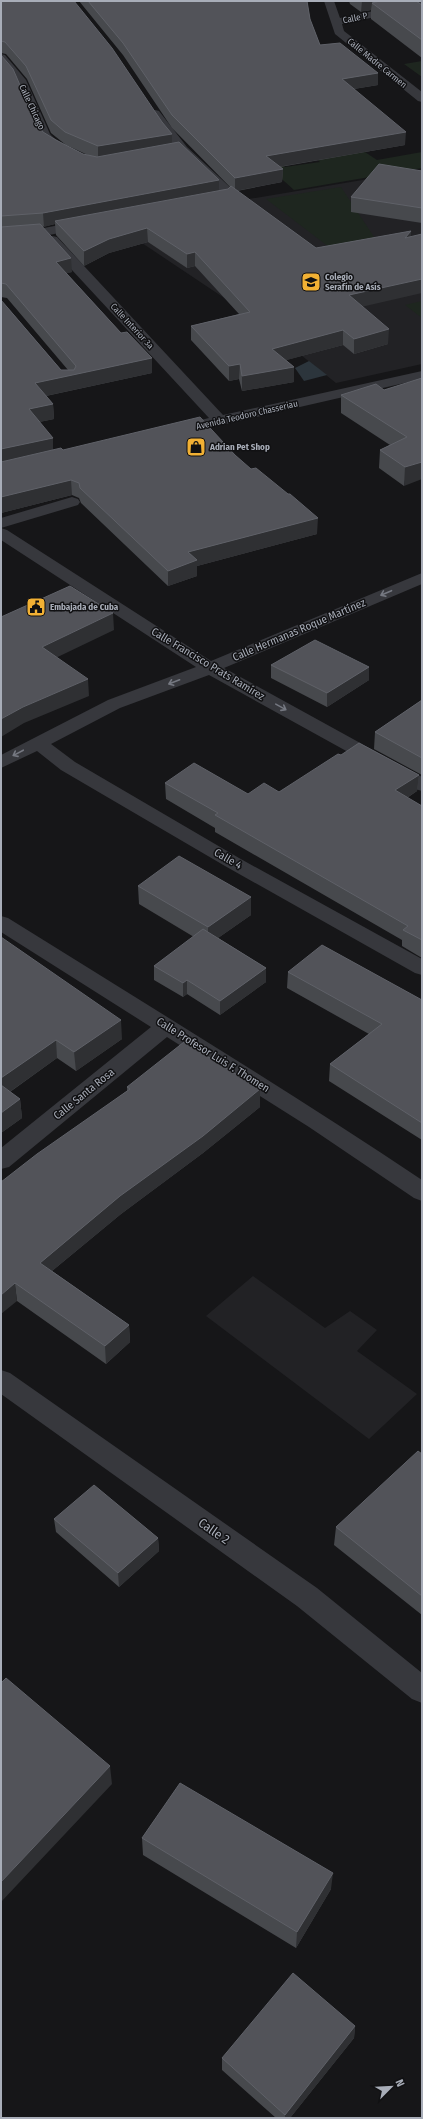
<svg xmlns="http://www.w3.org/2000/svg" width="423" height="2119" viewBox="0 0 423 2119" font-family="'Fira Sans Condensed',sans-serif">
	<rect width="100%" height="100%" fill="#161618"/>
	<path fill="#222225" d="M422,170V364L336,383L257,320L139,241L237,201Z
		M253,1276L325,1328L350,1311L377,1330L357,1351L417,1394L369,1439L206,1316Z"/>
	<path fill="#1e261f" d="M422,61V77L404,64Z
		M261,147L285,167L320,162L316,158L365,152L377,160L422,152V168L294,190L248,149Z
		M341,187L376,240L329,247L266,199Z
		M422,301V318L405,305Z"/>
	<path fill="#2c353c" d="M309,361L327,375L304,381L295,368Z"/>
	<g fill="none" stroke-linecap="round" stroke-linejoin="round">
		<path fill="#37383d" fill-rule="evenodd" d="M324,1H334L340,18L422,1V7L342,24L344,31L422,92V102L418,101L335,34Z
			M1,54L5,55L26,80L50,134C56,141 66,144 71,151L69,154C41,161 25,101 15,83C9,70 1,70 1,54Z
			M155,110L159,111L187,147L233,190L234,193C228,203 212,207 200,204L199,201L200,198L221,193L179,153L149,114Z
			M85,220L90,221L92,224L90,227L44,236L1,239V231L44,228Z
			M52,236L57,237L223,415L422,371V379L178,435L173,433L170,430L173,427L209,418L47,243L45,240Z
			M72,497L78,499L80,502L78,505L1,528V518Z
			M1,528L7,530L211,661L422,573V584L224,668L422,777V791L415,789L209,675L120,708L51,744L75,762L239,858L422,959V975L415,973L225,866L61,770L37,751L1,768V755L108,700L196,667L1,540Z
			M1,916L8,918C147,1005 286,1089 422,1180V1201L414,1198L309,1127L167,1037L9,1167L1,1169V1148L151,1027L1,932Z
			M1,1370L10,1373L317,1588L422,1673V1703L412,1699L297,1606L1,1394Z"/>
	</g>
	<path fill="#47494d" d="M1,1L172,144L219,180V190L228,189L230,187L172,128L123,55L79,1H307L310,19L320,45L378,73V85L354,89L405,145L280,167L283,169L282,182L237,191L316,248L411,231L410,237L362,307L388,344L354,354L343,345L286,360L294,367V382L242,391L239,379L229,381L191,340V326L239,314L195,266L187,268L148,242L109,253L84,266L56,235L55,224L42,227L72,272L66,273L121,333L152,358V373L46,396L53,404L54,419L39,422L53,438V450H63L235,455L317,534L197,566V576L168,586L81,503L79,498L72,495L1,513V300L61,370H68L7,298L1,297V55L36,122L43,132L56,140L83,154L90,156L66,145L51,133L27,79L6,54L1,53Z
		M349,1H416L422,5V58L371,19V10L361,12L350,4Z
		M422,171V223L351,212V197Z
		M422,378L404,486L379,468L380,450L390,445L341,413V395L384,390Z
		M271,665L369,667V680L327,707L271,678Z
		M422,700V775L374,749L375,732Z
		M341,755L419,775L417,791L407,798L422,806V958L402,946V940L215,832V828L166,799L165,783L248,794L279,792Z
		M138,886L251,915L218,938L266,968V982L220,1015L187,994L183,997L154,980V966L194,937L139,904Z
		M1,937L122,1039L76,1071L57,1058L10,1092L20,1099L22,1118L1,1133Z
		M288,972L422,1000V1140L329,1081L330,1064L369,1034L287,988Z
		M127,1087L260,1089V1107L203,1153L121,1214L52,1271L129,1325L130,1342L106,1364L17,1301L1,1182L127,1091Z
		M422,1454V1615L334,1545L336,1527Z
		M54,1519L158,1538L159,1551L119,1587L56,1532Z
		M142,1838L331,1889L296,1948L143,1855Z
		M355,2026L354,2038L290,2118H276L222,2070V2058Z"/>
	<path fill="#2f3033" d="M362,1H397L372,3L371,10L361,12Z
		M378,73V85L341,91L342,79Z
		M406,132L405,145L266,169V156Z
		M172,134V147L98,159V146Z
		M283,169L282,182L235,191V178Z
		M219,180V193L55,221V224L44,227L43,213Z
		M147,228L148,242L109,253L84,266V251L109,239Z
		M411,231L410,245L405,238Z
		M195,252V266L187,268V254Z
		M71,258L72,272L57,276L56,262Z
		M422,279V293L348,310L349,295Z
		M389,329L388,344L354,354V339Z
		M343,330V345L272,364V349Z
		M152,358V373L36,398L35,383Z
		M240,364L239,379L229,381V366Z
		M294,367V382L242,391V376Z
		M53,404L54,419L30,424L29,409Z
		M53,438V453L1,464V449Z
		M422,462V479L404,486L405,467Z
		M71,480L72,495L1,513V497Z
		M318,518L317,534L197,566V576L168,586V571L188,552Z
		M113,613L114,630L43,664L42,647Z
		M369,667V680L327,707V693Z
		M88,679L89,696L24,723L1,737V719L23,707Z
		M419,775L417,791L393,807L395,790Z
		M251,897V915L208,945V927Z
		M266,968V982L220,1015V1001Z
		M187,980V994L183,997V983Z
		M121,1020L122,1039L76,1071L74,1052Z
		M56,1040L57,1058L1,1098V1078Z
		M260,1089V1107L203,1153L121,1214L41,1280L40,1263L120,1196Z
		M20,1099L22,1118L1,1133V1113Z
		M15,1283L17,1301L1,1314V1295Z
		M129,1325L130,1342L106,1364L105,1346Z
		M158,1538L159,1551L119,1587L118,1573Z
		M110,1766L112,1784L1,1902V1882Z
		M333,1873L331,1889L296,1948L297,1932Z
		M355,2026L354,2038L290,2118H285V2115Z"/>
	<path fill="#525359" stroke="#5f6168" d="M1,1H74L112,48L162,122L172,134L98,146L65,132L51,120L26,66L5,42L1,41Z
		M88,1H307L310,19L320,45L340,43L378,73L342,79L406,132L266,156L283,169L235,178L172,115L123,43Z
		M380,1H416L422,5V40L372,3Z
		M1,55L13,69L36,122L43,132L56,140L83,154L97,157L179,142L219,180L43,213L1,216Z
		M379,164L422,171V208L351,197Z
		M231,186L316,248L411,231L405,238L422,234V279L349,295L389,329L354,339L343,330L272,349L294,367L242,376L240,364L229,366L191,326L250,312L195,252L187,254L147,228L109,239L84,251L55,221L228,189Z
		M40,224L71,258L56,262L121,333L127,332L152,358L35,383L53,404L29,409L53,438L1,449V300L61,370H74L76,366L6,284L1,283V227Z
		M422,378V462L405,467L380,450L407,437L341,395L376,384L384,390Z
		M200,417L235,455L251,469L256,468L288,494H290L318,518L188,552L197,560L168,571L80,488L79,483L71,480L1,497V462L61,448L63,450Z
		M70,586L113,613L42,647L88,679L23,707L1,719V617Z
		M315,640L369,667L327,693L271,665Z
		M422,700V758L375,732Z
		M359,743L419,775L395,790L422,806V940L403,930L408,926L215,815L218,813L165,783L194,763L248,794L264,783L279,792L338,754L341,755Z
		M179,856L251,897L208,927L138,886Z
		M203,929L266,968L220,1001L187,980L183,983L154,966Z
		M1,937L121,1020L74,1052L56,1040L1,1078Z
		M322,945L422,1000V1123L330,1064L382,1024L288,972Z
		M184,1042L260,1089L203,1136L120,1196L40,1263L129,1325L105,1346L15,1283L1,1295V1182L37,1154L130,1089L127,1087Z
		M1,1085L20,1099L1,1113Z
		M418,1451L422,1454V1596L336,1527Z
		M94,1485L158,1538L118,1573L54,1519Z
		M6,1678L110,1766L1,1882V1683Z
		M180,1783L333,1873L297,1932L142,1838Z
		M293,1973L355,2026L285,2115L222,2058Z"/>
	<defs><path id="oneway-shaft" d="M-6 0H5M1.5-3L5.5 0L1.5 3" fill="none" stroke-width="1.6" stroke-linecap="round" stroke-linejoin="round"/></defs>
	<g stroke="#757881">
		<use href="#oneway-shaft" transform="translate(386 593) rotate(157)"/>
		<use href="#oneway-shaft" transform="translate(174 682) rotate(159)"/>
		<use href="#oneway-shaft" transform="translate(281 707) rotate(29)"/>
		<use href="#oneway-shaft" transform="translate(18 753) rotate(152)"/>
	</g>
	<defs>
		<symbol id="school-square" viewBox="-11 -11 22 22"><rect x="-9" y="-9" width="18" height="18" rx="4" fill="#f2b134" stroke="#111113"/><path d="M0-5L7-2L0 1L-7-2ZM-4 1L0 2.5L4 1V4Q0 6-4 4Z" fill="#111"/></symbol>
		<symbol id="shop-square" viewBox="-11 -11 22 22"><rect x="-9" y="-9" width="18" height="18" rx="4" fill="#f2b134" stroke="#111113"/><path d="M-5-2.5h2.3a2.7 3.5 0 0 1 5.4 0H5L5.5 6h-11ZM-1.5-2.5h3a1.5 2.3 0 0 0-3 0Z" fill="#111"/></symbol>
		<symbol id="civic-square" viewBox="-11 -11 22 22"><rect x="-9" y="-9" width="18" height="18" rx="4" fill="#f2b134" stroke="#111113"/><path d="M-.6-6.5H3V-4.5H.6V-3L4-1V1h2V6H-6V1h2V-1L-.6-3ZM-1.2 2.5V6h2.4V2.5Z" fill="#111"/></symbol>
	</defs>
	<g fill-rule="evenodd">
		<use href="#school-square" x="300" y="271" width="22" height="22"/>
		<use href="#shop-square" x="185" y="436" width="22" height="22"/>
		<use href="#civic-square" x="25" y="596" width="22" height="22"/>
	</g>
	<g text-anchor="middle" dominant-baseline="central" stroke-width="3" stroke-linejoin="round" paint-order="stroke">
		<g font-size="9" fill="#a8adb8" stroke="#111113">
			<text transform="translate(355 18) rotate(-12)">Calle P</text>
			<text transform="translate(377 63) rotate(39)">Calle Madre Carmen</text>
			<text transform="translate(32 107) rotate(65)">Calle Chicago</text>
			<text transform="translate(132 326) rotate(47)">Calle Interior 3a</text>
			<text transform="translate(247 415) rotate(-13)">Avenida Teodoro Chasseriau</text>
		</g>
		<g font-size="9" font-weight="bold" fill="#a8adb8" stroke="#111113" text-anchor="start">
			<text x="325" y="277">Colegio<tspan x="325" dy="10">Serafín de Asís</tspan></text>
			<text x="210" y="447">Adrian Pet Shop</text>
			<text x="50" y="607">Embajada de Cuba</text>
		</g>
		<g font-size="11" fill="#a8adb8" stroke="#111113">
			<text transform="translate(299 630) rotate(-23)">Calle Hermanas Roque Martínez</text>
			<text transform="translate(208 664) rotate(31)">Calle Francisco Prats Ramírez</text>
			<text transform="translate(228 859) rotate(30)">Calle 4</text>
			<text transform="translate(213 1055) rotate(32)">Calle Profesor Luis F. Thomen</text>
			<text transform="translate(84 1094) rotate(-39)">Calle Santa Rosa</text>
		</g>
		<g font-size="13" fill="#a8adb8" stroke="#111113">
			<text transform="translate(214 1531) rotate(35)">Calle 2</text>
		</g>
	</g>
	<rect width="423" height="2119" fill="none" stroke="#a8adb8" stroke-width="4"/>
	<g transform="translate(391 2087) rotate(66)" stroke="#111113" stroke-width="3" paint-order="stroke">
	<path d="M0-3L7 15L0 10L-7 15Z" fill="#a8adb8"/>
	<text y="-6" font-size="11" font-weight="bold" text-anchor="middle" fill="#a8adb8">N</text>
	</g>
</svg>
